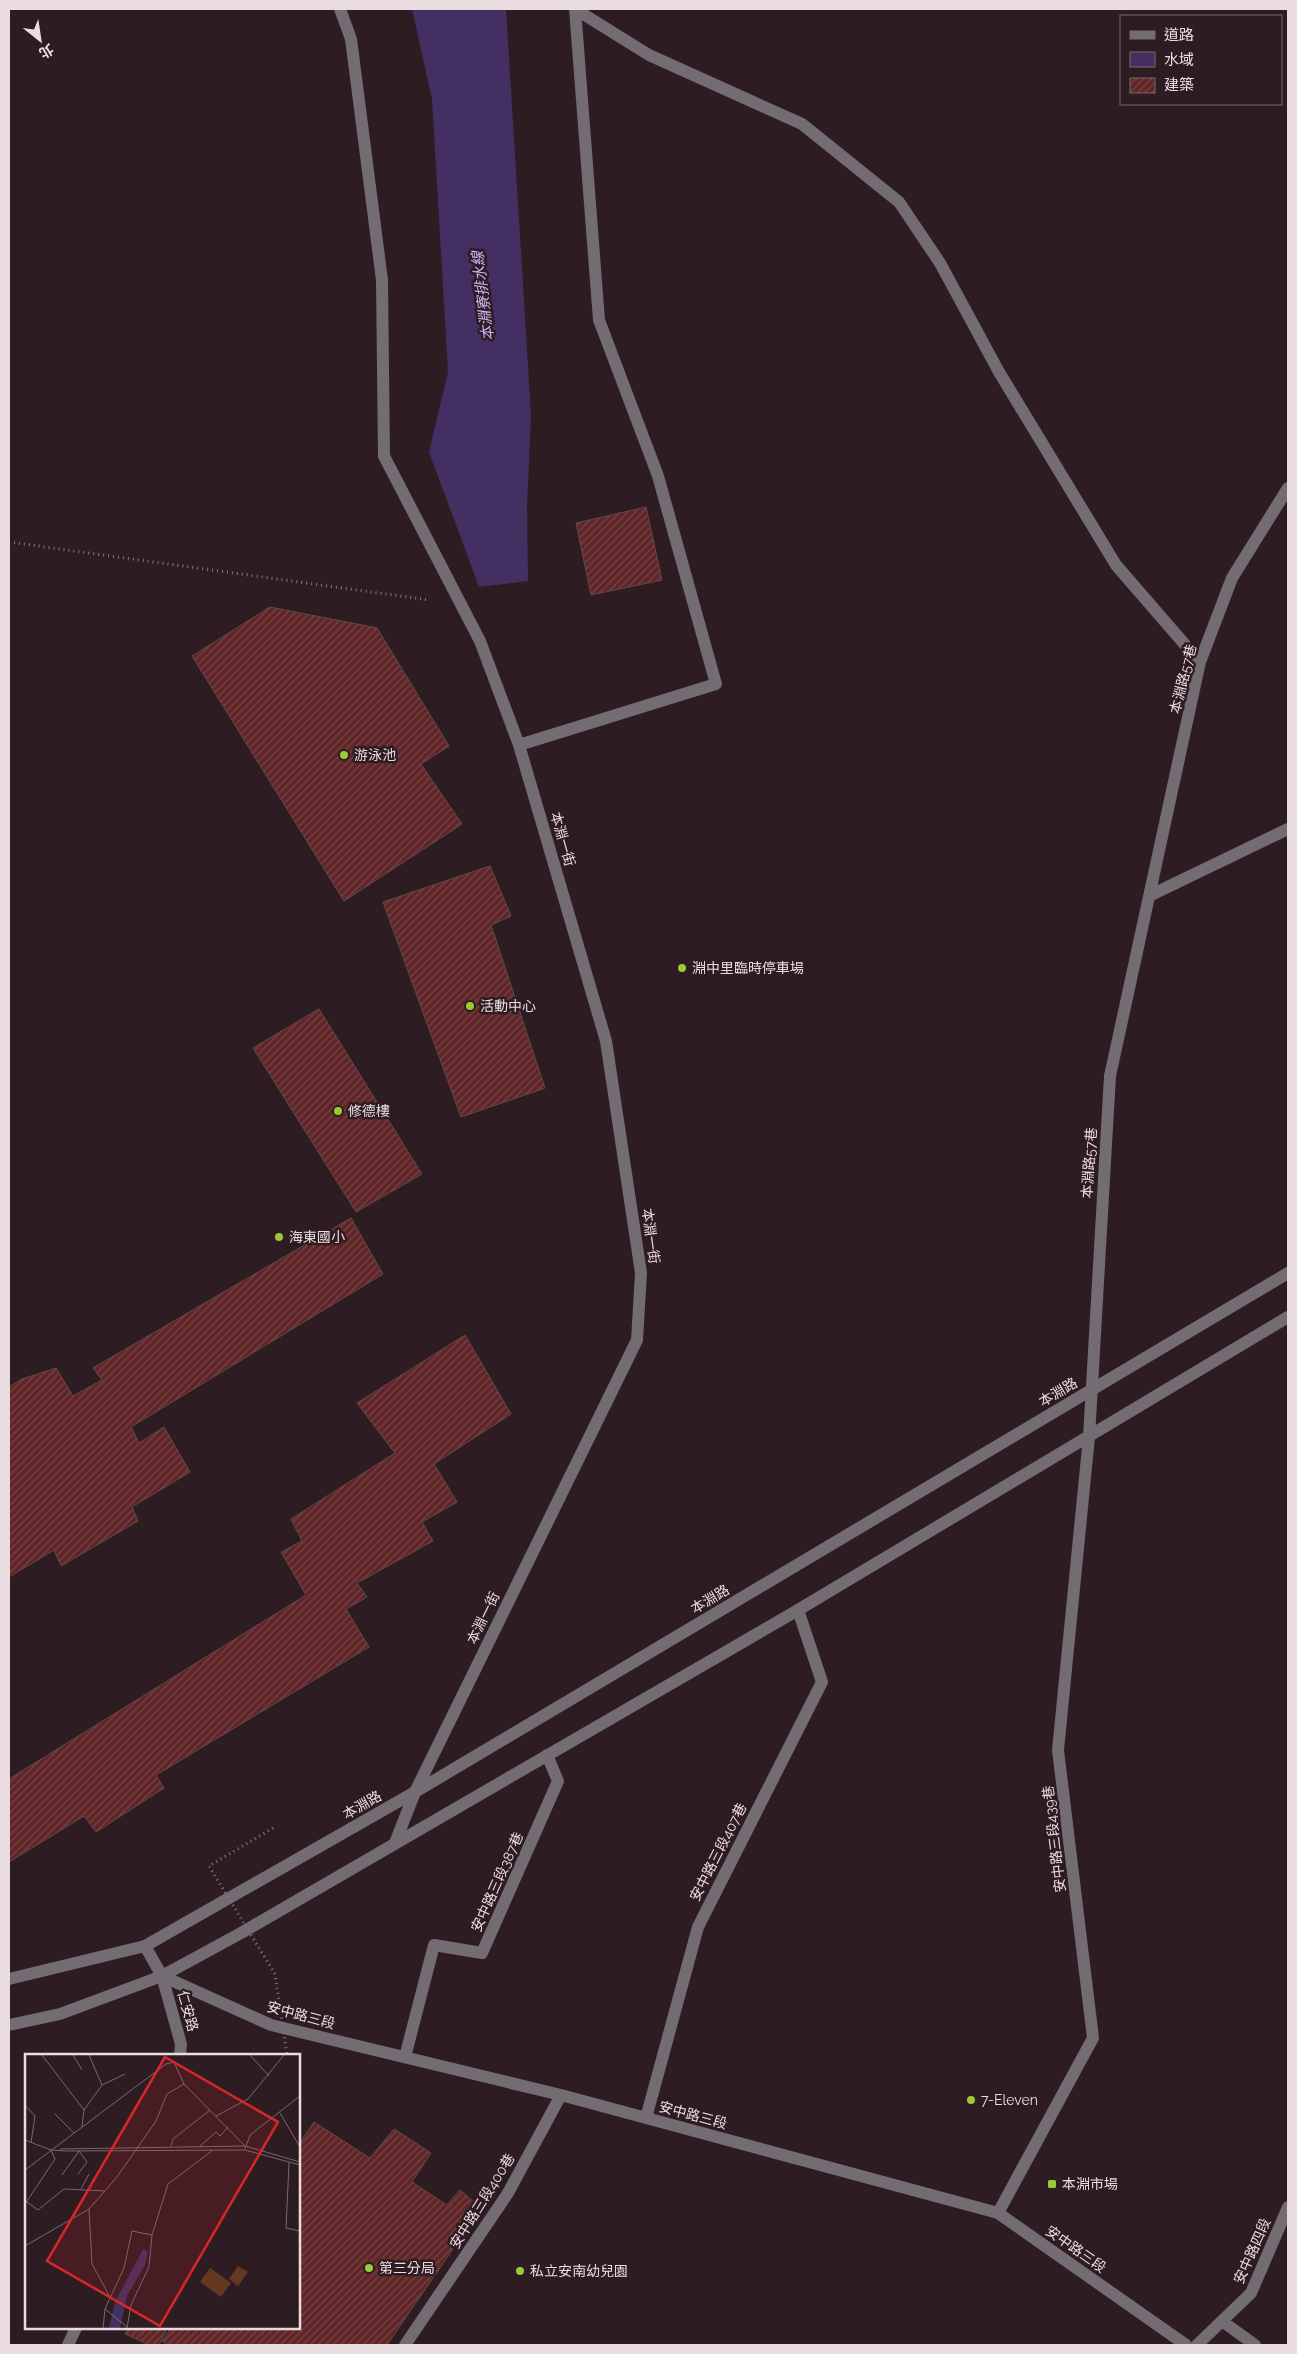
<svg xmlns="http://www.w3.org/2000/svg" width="1297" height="2354" viewBox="0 0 1297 2354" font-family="Raleway,'Noto Sans TC',sans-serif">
	<defs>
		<pattern id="building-hatch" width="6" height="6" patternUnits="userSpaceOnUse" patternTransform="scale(1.25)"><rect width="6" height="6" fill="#602527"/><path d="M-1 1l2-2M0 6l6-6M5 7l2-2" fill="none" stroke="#774446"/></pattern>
	</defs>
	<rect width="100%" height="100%" fill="#2e1c23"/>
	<path fill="#432f62" d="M412,9H506L531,414L527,508L528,581L479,587L429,452L448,372L432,99Z"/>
	<path fill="url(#building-hatch)" stroke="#604a49" d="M646,507L662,580L591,595L576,523Z
		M270,607L377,628L449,746L421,764L462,824L344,901L192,656Z
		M490,866L511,916L491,925L545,1088L461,1117L383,902Z
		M319,1009L422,1174L356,1212L253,1048Z
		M351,1218L383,1274L131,1427L139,1443L164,1427L190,1472L132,1507L138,1521L61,1566L54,1550L9,1577V1387L22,1379L56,1368L73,1396L102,1380L93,1368Z
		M465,1335L511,1414L434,1464L457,1502L422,1522L433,1541L357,1583L367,1597L346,1609L369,1647L156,1775L164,1788L96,1832L84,1816L9,1862V1779L306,1595L281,1552L302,1541L291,1519L395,1453L357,1403Z
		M314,2122L370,2158L394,2129L431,2153L412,2182L447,2205L460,2190L481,2208L387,2345H168L162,2341L171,2328H299V2144Z
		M128,2328H167L159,2345H149L125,2334Z"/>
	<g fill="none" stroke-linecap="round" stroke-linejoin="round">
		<path stroke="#88787e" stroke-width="3" stroke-dasharray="1 4" stroke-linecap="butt" d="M9,542L429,600"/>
		<path stroke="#736c72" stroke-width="12" d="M340,9L351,39L382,280L384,456L480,641L519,745L606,1041L641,1273L637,1340L415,1792L395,1843
			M575,9L649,55L802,124L899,202L940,263L999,372L1116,565L1200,662
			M519,745L716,684L658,476L599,320L575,9
			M1151,895L1288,829
			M145,1946L162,1976L181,2044L180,2055
			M162,1976L271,2025L561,2095L998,2213L1186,2345
			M9,1979L145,1946L415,1792L1288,1273
			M9,2025L60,2014L162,1976L241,1933L798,1610L1288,1317
			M405,2057L434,1945L482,1953L558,1781L547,1755
			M646,2118L698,1927L822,1682L798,1610
			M998,2213L1093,2038L1058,1750L1089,1437L1110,1076L1200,662L1232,578L1288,488
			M1222,2321L1255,2345
			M68,2345L76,2328
			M405,2345L508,2193L561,2095
			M1197,2345L1251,2293L1288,2207"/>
		<path stroke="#88787e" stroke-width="3" stroke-dasharray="1 4" stroke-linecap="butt" d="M273,1828L209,1866L275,1974L287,2055"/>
	</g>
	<g fill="#99cb36" stroke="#2e1c23" stroke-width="2">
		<circle cx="344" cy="755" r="5"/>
		<circle cx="682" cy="968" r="5"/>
		<circle cx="470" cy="1006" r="5"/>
		<circle cx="338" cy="1111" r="5"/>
		<circle cx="279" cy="1237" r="5"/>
		<circle cx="971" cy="2100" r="5"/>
		<rect x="1047" y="2179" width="10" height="10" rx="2.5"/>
		<circle cx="369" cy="2268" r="5"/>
		<circle cx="520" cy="2271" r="5"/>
	</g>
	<g text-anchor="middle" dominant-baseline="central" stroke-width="5" stroke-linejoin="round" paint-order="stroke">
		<g font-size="14" fill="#eadde2" stroke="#2e1c23">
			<text transform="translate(1183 679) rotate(-76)">本淵路57巷</text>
			<text transform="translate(563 839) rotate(74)">本淵一街</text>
			<text transform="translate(1089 1163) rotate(-86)">本淵路57巷</text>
			<text transform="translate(651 1236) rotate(82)">本淵一街</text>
			<text transform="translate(1058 1392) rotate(-31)">本淵路</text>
			<text transform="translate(710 1599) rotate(-31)">本淵路</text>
			<text transform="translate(483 1618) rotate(-64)">本淵一街</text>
			<text transform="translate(362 1805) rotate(-30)">本淵路</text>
			<text transform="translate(1054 1839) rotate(-97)">安中路三段439巷</text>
			<text transform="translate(718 1852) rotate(-63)">安中路三段407巷</text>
			<text transform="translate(497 1882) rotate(-66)">安中路三段387巷</text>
			<text transform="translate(188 2011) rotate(74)">仁安路</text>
			<text transform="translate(301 2015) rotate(15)">安中路三段</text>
			<text transform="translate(693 2115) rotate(15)">安中路三段</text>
			<text transform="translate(482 2201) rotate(-58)">安中路三段400巷</text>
			<text transform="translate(1076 2249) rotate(35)">安中路三段</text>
			<text transform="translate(1252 2251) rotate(-66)">安中路四段</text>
		</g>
		<g font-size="14" fill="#eadde2" stroke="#2e1c23" text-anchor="start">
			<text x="354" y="755">游泳池</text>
			<text x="692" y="968">淵中里臨時停車場</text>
			<text x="480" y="1006">活動中心</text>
			<text x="348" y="1111">修德樓</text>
			<text x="289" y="1237">海東國小</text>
			<text x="981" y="2100">7-Eleven</text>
			<text x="1062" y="2184">本淵市場</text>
			<text x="379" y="2268">第三分局</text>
			<text x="530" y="2271">私立安南幼兒園</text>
		</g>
		<g font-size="15" font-style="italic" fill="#cdb7f9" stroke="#2e1c23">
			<text transform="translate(483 296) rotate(-97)">本淵寮排水線</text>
		</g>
	</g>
	<g transform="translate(25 2054)">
		<rect width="275" height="275" fill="#2e1c23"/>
		<path d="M213,212L223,218L213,232L204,225ZM185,214L206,229L196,243L175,228Z" fill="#643922"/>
		<path d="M118,195L123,197L120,211L102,242L95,274H84L90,248Z" fill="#432f62"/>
		<path fill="none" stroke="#79696f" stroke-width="1" d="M17,1L59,56M48,1L57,16M64,1L77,31M225,1L244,22M149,8L159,30L220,92M0,51L10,62L6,89M255,59L275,93M30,60L49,79M191,62L223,45L259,1M57,73L59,56L77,31L100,20M0,86L26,96L41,97L220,96L275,111M146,92L148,85L185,56M175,92L191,78L195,82L203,73M35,95L220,92L275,108M220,95L225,81L275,42M264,109L261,174L275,177M0,116L141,10L149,8M37,121L54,97L62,108L53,120M56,135L64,120M2,148L13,156L39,135L80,137M0,150L30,105L26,96M64,155L67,210L85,243M0,192L64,155L92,123L131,67L142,40L159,30M80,255L102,273M78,274L80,255L99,214L107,177L127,181M102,274L106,251L124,213L127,181L143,130L188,96"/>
		<path fill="#d62828" fill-opacity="0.15" stroke="#d62828" stroke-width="2.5" d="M140,3L253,68L135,272L22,207Z"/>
		<rect width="275" height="275" fill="none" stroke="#eadde2" stroke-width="2.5"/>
	</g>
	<rect width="1297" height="2354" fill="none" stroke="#eadde2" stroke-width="20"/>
	<rect x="1120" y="15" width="162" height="90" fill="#2e1c23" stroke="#79696f"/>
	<rect x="1130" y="31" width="25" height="8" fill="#736c72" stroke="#79696f"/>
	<text x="1164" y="40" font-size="15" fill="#eadde2">道路</text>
	<rect x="1130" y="52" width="25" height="15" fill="#432f62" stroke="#79696f"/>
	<text x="1164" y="65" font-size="15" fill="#eadde2">水域</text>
	<rect x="1130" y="78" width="25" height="15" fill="url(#building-hatch)" stroke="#79696f"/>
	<text x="1164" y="90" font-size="15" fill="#eadde2">建築</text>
	<g transform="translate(40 40) rotate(150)" stroke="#2e1c23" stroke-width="4" paint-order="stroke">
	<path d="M0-4L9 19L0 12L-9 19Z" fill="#eadde2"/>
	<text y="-8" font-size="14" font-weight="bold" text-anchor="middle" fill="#eadde2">北</text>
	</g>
</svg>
